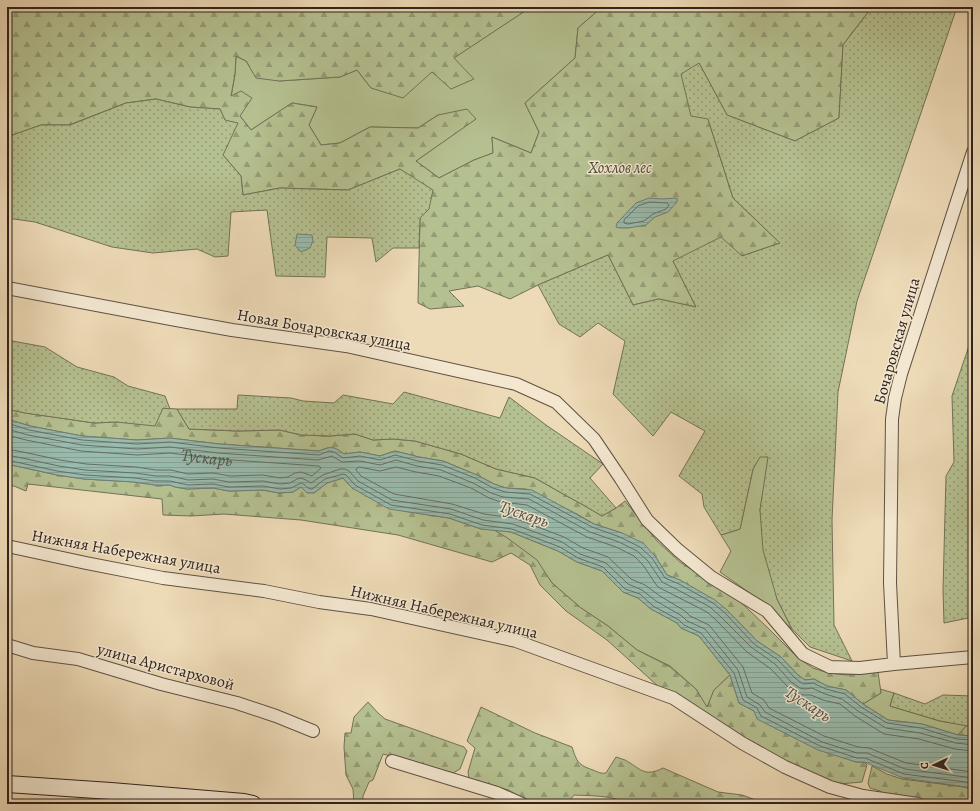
<svg xmlns="http://www.w3.org/2000/svg" width="980" height="811" viewBox="0 0 980 811" font-family="Alegreya,serif">
	<defs>
		<pattern id="forest-firs" width="22" height="20" patternUnits="userSpaceOnUse"><rect width="22" height="20" fill="#b5c090"/><path d="M5 1l3.5 6h-7zM16 11l3.5 6h-7z" fill="#949c75"/></pattern>
		<pattern id="park-dots" width="8" height="8" patternUnits="userSpaceOnUse"><rect width="8" height="8" fill="#b5c090"/><path d="M2 2h.1M6 6h.1" fill="none" stroke="#949c75" stroke-width="1.8" stroke-linecap="round"/></pattern>
		<pattern id="water-rules" width="6" height="5" patternUnits="userSpaceOnUse"><rect width="6" height="5" fill="#99bbad"/><path d="M0 2.5h6" fill="none" stroke="#84a094"/></pattern>
	</defs>
	<rect width="100%" height="100%" fill="#eddab6"/>
	<filter id="stains"><feTurbulence type="fractalNoise" baseFrequency=".005" numOctaves="4"/><feColorMatrix values="0 0 0 0 .2 0 0 0 0 .09 0 0 0 0 .02 0 0 0 .5 -.17"/></filter>
	<radialGradient id="worn" r=".72"><stop offset=".6" stop-color="#630" stop-opacity="0"/><stop offset="1" stop-color="#630" stop-opacity=".3"/></radialGradient>
	<path fill="#b5c090" stroke="#737257" d="M531,7H602L578,28L575,58L525,103L539,132L531,153L492,137L493,153L474,160L439,178L416,161L475,119L438,115L418,128L370,127L340,143L321,145L309,125L317,107L292,103L251,130L240,116L231,97L235,74L236,56L246,61L279,81L340,77L357,70L371,88L432,72Z
		M760,456L769,457L760,510L777,599L792,629L754,596L720,572L731,551L721,535L740,529L753,469Z
		M494,530L511,532L558,551L577,562L602,571L623,592L638,598L651,609L677,623L681,628L699,636L730,675L714,690L707,708L696,689L670,666L637,650L608,626L581,608L552,583L536,560L506,538Z
		M880,689L894,693L890,706L940,721L967,725L958,735L922,724L888,720L863,704L881,693Z"/>
	<path fill="url(#forest-firs)" stroke="#737257" d="M7,7H531L454,58L474,79L451,89L432,72L403,98L371,88L357,70L340,77L279,81L256,78L246,61L236,56L235,74L231,96L241,91L252,98L240,116L251,130L292,103L317,107L309,125L321,145L340,143L370,127L418,128L438,115L467,109L476,119L416,161L439,178L474,160L493,153L492,137L531,153L539,132L525,103L575,58L578,28L602,7H872L843,45L839,118L795,141L727,115L699,63L708,119L733,198L780,243L742,256L673,261L696,307L659,299L633,305L608,255L538,285L510,299L478,286L449,291L464,306L430,309L418,303L420,218L429,209L400,169L348,190L280,188L243,195L241,176L223,155L225,120L220,109L190,107L156,99L126,103L69,125H41L7,137Z
		M163,408L177,409L189,429L238,431L280,430L301,435L330,436L355,434L373,440L393,439L415,441L461,454L496,469L535,478L565,495L585,506L602,516L616,508L625,501L657,541L680,562L706,579L732,594L768,628L798,658L813,668L828,673L847,675L878,672L881,693L863,704L846,690L827,686L814,679L805,680L798,675L781,657L757,641L727,610L680,580L667,575L655,556L622,533L594,524L577,514L526,489L506,488L494,484L477,475L443,461L419,457L395,451L380,456L360,452L344,454C333,446 331,446 319,451L219,444L170,438L137,440L82,436L30,426L7,419V409L26,413L94,423L116,422Z
		M7,464L57,475L84,479L134,482L155,485H170L175,487L187,489L213,488L229,491L263,490L279,493L293,492L301,487L314,493L327,483L343,478L352,488L403,511L449,518L481,529L494,530L506,537L537,560L552,583L581,608L608,626L637,650L669,666L696,689L707,707L714,690L730,675L739,703L754,711L856,762H864L867,765L862,782L839,784L828,781L748,743L660,688L607,640L566,611L540,585L530,565L511,553L492,562L398,535L301,520L224,514L191,516L163,515L162,499L28,484L26,491L14,486H7Z
		M368,702L378,713L385,719L464,747L467,751L460,769L453,773L383,754L373,780L369,782L363,796V804H354L353,789L346,775L344,747L345,733H351L354,717Z
		M481,707L535,733L572,747C577,762 578,765 593,770C598,772 601,774 606,773L616,757C619,758 622,759 625,760C640,768 644,778 663,768L718,792L742,795L764,803L774,804H628C613,795 592,796 574,795L567,804H535L508,790L469,779L468,772L475,748L467,741Z
		M967,725L973,727V736L958,735Z
		M872,766L887,774L902,779L957,786L973,789V804H950L889,797L880,791L870,788L868,783Z"/>
	<path fill="url(#park-dots)" stroke="#737257" d="M872,7H957L857,301L838,392L832,520L834,625L852,661L810,647L792,629L777,599L763,550L760,510L768,457H760L753,469L740,529L721,535L704,507L702,494L679,476L705,431L671,412L653,436L613,394L625,341L598,323L580,337L559,324L538,285L608,255L633,305L659,299L696,307L673,261L721,237L742,256L780,243L733,198L708,119L691,116L681,74L699,63L727,115L795,141L839,118L843,45Z
		M156,99L190,107L220,109L225,120L238,123L223,155L241,176L243,195L280,188L348,190L400,169L433,190L429,209L420,218L419,248H393L376,262L372,238L327,237L325,277L276,276L267,210L231,212L228,256L215,257L197,249L153,253L112,247L35,222L7,218V137L41,125H70L126,103Z
		M973,334V617L944,623L943,590L946,476L954,462L952,396Z
		M7,340L45,347L77,367L114,377L128,386L165,396L170,409L163,408L155,426L116,422L94,423L25,413L7,409Z
		M404,392L500,418L509,397L546,425L603,464L590,478L616,508L602,516L585,506L565,495L535,478L496,469L461,454L415,441L393,439L373,440L355,434L330,436L301,435L280,430L238,431L189,429L177,409H237L238,395L291,398L303,401L334,403L343,395L393,404Z
		M894,693L925,704L943,695L973,696V727L940,721L890,706Z"/>
	<path fill="url(#water-rules)" stroke="#6f7e74" d="M649,198L662,199L677,198V202L668,212L655,217L646,225L628,228H620L616,227L617,223L636,203Z
		M297,234L312,235L313,241L310,248L301,252L295,245Z
		M7,419L30,426L82,436L137,440L170,438L219,444L319,451C332,446 333,446 344,454L360,452L380,456L395,451L419,457L443,461L477,475L494,484L506,488L532,490L594,524L622,533L643,543L655,556L667,575L680,580L715,600L727,610L757,641L781,657L798,675L805,680L814,679L827,686L846,690L863,704L888,720L922,724L958,735L973,736V788L903,778L864,762H856L818,750L757,719L754,711L739,703L730,675L699,636L681,628L677,623L651,609L638,598L623,592L602,571L577,562L558,551L511,532L481,529L449,518L389,509L352,488L343,478L327,483L314,493H307L301,487L293,492L279,493L263,490L229,491L213,488L187,489L175,487L170,485H155L134,482L84,479L57,475L7,464Z"/>
	<g fill="none" stroke-linecap="round" stroke-linejoin="round">
		<g stroke="#656f66" stroke-width="1">
			<path d="M650,202L667,203L669,205L666,209L653,214L644,221L628,224L624,223V220L638,206Z"/>
			<path d="M7,423L29,430L82,440L137,444L170,442L219,448L319,455L329,451L334,452L343,458L360,456L380,460L395,455L418,461L442,465L475,478L493,488L505,492L530,494L592,527L620,537L640,547L652,558L665,578L679,584L713,603L725,613L754,644L778,660L795,678L803,684L813,683L826,689L845,694L861,707L887,723L921,728L957,739L973,740"/>
			<path d="M7,429L28,435L82,445L137,449L170,447L218,453L318,460L332,456L342,462L360,461L380,465L396,460L417,466L441,470L473,483L491,493L503,497L529,499L590,532L619,542L637,551L648,561L662,582L676,589L710,607L721,617L751,647L775,664L791,682L800,688L805,689L812,688L825,694L842,699L858,711L886,728L920,733L956,743L973,745"/>
			<path id="s1" d="M7,435L26,440L81,451L137,455L170,453L218,459L319,466L321,468L312,476L301,472L295,473L288,477L280,478L263,475L230,476L213,473L188,474L171,470H156L136,467L86,464L60,460L23,452L7,449"/>
			<path d="M7,455L22,458L59,466L85,470L135,473L156,476H170L188,480L213,479L229,482L263,481L280,484L290,483L297,479L301,478L306,480L311,483L323,475L340,469H345L349,471L358,481L392,500L451,509L483,520L513,524L562,542L580,554L606,563L628,584L642,590L656,601L682,616L687,621L705,629L738,670L747,697L760,705L765,712L822,742L857,753H867L905,769L973,778"/>
			<path d="M7,460L57,471L85,475L135,478L155,481H170L188,485L213,484L229,487L263,486L280,489L291,488L301,483C306,484 306,489 312,489L325,479L343,474L346,475L355,485L391,505L450,514L482,525L512,529L560,547L578,558L603,567L625,589L640,594L653,606L679,620L684,625L701,633L734,673L743,700L757,708L761,716L820,746L857,758H865L904,774L973,783"/>
			<path d="M973,751L955,749L919,739L884,734L855,716L840,704L823,700L811,695H804L798,694L787,686L771,669L747,652L717,621L707,612L658,587L655,583L643,565L634,556L616,547L587,537L527,505L501,502L489,498L471,488L439,476L416,472L396,467L380,471L359,467L356,469V470L361,476L394,494L452,504L484,514L514,518L564,537L583,548L608,557L631,579L645,585L660,596L685,611L690,616L709,625L743,667L752,693L764,700L769,708L824,736L858,747L869,748L906,763L973,772"/>
		</g>
		<defs>
			<path id="street" d="M973,152L901,374L895,398L892,419L890,583L894,664L973,657
				M7,288L171,319L232,330L346,346L516,384L556,402L594,439L621,479L647,520L678,550L711,577L767,611L803,654L830,667L860,668L894,664
				M7,546L86,563L163,578L264,591L319,602L371,609L516,641L673,698L742,743L785,767L830,787L863,796L918,804
				M7,645L33,653L78,659L161,684L237,703L276,716L313,731
				M392,761L497,793L522,804"/>
			<path id="secondary" d="M7,784L111,791L244,802L253,804"/>
		</defs>
		<use href="#street" stroke="#605144" stroke-width="14"/>
		<use href="#secondary" stroke="#31231e" stroke-width="18"/>
		<use href="#street" stroke="#f3e7d0" stroke-width="12"/>
		<use href="#secondary" stroke="#f3e7d0" stroke-width="16"/>
	</g>
	<g text-anchor="middle" dominant-baseline="central" stroke-width="3" stroke-linejoin="round" paint-order="stroke">
		<g font-size="16" font-style="italic" fill="#524a3a" stroke="#f3e7d0">
			<text x="620" y="168">Хохлов лес</text>
		</g>
		<g font-size="16" fill="#31231e" stroke="#f3e7d0">
			<text transform="translate(324 330) rotate(10)">Новая Бочаровская улица</text>
			<text transform="translate(897 341) rotate(-74)">Бочаровская улица</text>
			<text transform="translate(126 552) rotate(10)">Нижняя Набережная улица</text>
			<text transform="translate(444 612) rotate(13)">Нижняя Набережная улица</text>
			<text transform="translate(166 667) rotate(15)">улица Аристарховой</text>
		</g>
		<g font-size="17" font-style="italic" fill="#505149" stroke="#f3e7d0">
			<text stroke="none"><textPath href="#s1" startOffset="202">Тускарь</textPath></text>
			<text transform="translate(524 514) rotate(19)">Тускарь</text>
			<text transform="translate(808 704) rotate(33)">Тускарь</text>
		</g>
	</g>
	<rect width="980" height="811" fill="none" stroke="#eddab6" stroke-width="24"/>
	<rect x="8" y="8" width="964" height="795" fill="none" stroke="#31231e" stroke-width="2"/>
	<rect x="12" y="12" width="956" height="787" fill="none" stroke="#31231e"/>
	<g transform="translate(934 765) rotate(266)" stroke="#f3e7d0" stroke-width="3" paint-order="stroke">
	<path d="M0-3L7 15L0 10L-7 15Z" fill="#31231e"/>
	<text y="-6" font-size="11" font-weight="bold" text-anchor="middle" fill="#31231e">С</text>
	</g>
	<rect width="100%" height="100%" filter="url(#stains)"/>
	<rect width="100%" height="100%" fill="url(#worn)"/>
</svg>
